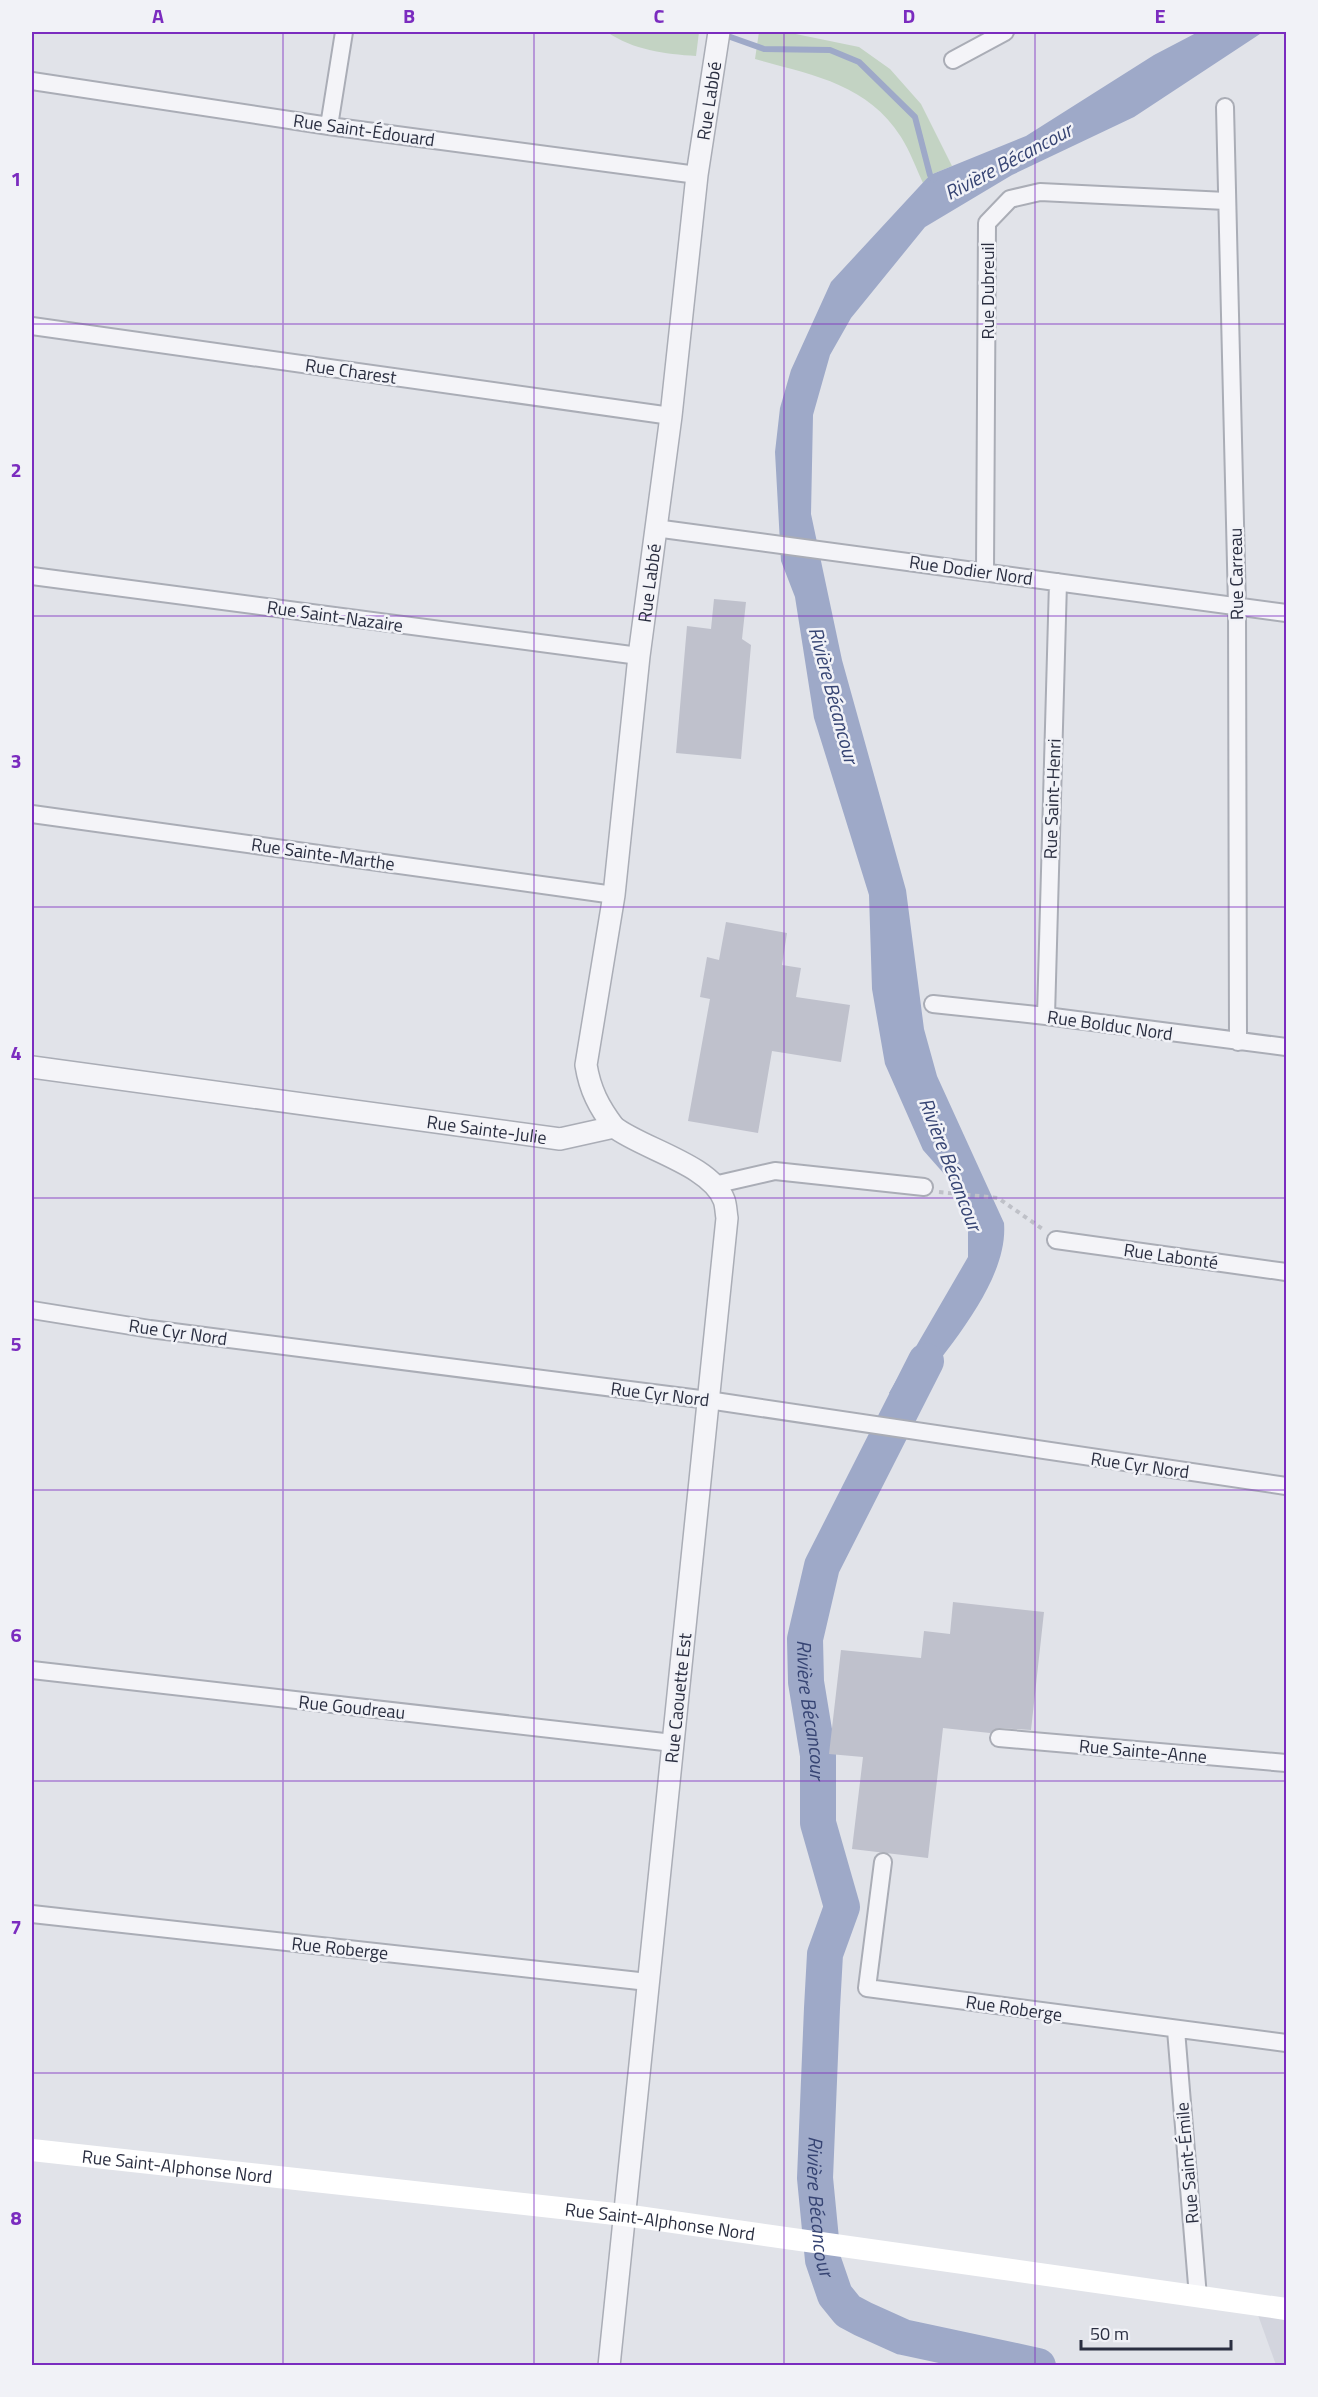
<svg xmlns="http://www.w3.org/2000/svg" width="1318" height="2397" viewBox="0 0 1318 2397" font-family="'Titillium Web',sans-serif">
	<rect width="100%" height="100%" fill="#e1e3e9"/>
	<path fill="#d3d5de" d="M1254,2304L1286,2309V2365H1276Z"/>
	<path fill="#c3d3c3" d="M607,32H699L696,56C665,54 633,50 607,32Z
		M759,32H786L859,47L890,69L921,104L952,166L930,175L923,183C916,168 910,151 901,137C867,83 811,75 755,59Z"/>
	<path fill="#9ea9c8" d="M1198,32H1263L1134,117L1012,175L925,227L851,318L830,355L813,415L811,514L842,660L906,890L924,1029L937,1076L1004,1223C1009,1284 940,1357 905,1405L889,1393L968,1257V1230L946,1176L923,1150L885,1064L872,989L869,895L814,718L795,597L781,561L775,452L780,408L791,370L831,282L930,175L1026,136L1154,55Z"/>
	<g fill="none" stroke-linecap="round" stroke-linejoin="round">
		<path stroke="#9ea9c8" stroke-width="6" d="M722,34L764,49L830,50L859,62L915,117L930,175L934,179"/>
		<path stroke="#9ea9c8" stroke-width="36" id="s1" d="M926,1361L822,1566L805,1639L806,1682L818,1755V1823L842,1907L825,1954L822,2008L815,2178L823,2260L835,2295L848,2311L863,2319L903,2337L1038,2366"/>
	</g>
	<path fill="#bfc1cc" d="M714,599L746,602L742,639L751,645L741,759L676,753L687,626L711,629Z
		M726,922L787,933L782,965L801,968L796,997L850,1005L841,1062L772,1051L758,1133L688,1121L710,999L700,997L707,957L719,960Z
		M953,1602L1044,1612L1031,1730L999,1728L990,1733L943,1728L928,1858L852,1849L863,1757L829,1754L841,1650L921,1658L924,1631L950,1634Z"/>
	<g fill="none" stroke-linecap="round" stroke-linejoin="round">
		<defs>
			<path id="minor" d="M953,60L1005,32
				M32,81L329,126L697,175
				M1225,107L1237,606L1238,1042
				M329,126L344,32
				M32,326L671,416
				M655,528L1286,613
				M985,572L987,223L1010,199L1040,192L1226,201
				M32,576L639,656
				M32,814L614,895
				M933,1004L1046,1016L1286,1047
				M1046,1016L1058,582
				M714,1185L775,1171L924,1187
				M1056,1240L1286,1272
				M32,1310L150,1329L708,1400L1286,1486
				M32,1670L673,1743
				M999,1738L1286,1763
				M883,1862L867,1988L1286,2043
				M32,1914L648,1982
				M1176,2030L1198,2297"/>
			<g id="tertiary">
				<path id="s2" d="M32,1067L560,1139L614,1127C643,1149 711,1165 724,1200C726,1205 726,1213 727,1218L609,2366"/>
				<path id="s3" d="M614,1127C599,1107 590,1090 586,1065L614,895L639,656L671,416L697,175L719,32"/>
			</g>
		</defs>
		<use href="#minor" stroke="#aaadb6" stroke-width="20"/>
		<use href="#tertiary" stroke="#aaadb6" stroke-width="24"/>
		<path stroke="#bfc1c8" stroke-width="4" stroke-dasharray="4.5 4.5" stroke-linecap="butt" d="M939,1192L998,1198L1044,1230"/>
		<use href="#minor" stroke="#f4f4f8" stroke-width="16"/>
		<use href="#tertiary" stroke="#f4f4f8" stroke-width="21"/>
		<path stroke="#fff" stroke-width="22" id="s4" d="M32,2150L624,2215L1286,2309"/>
	</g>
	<path fill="none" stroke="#7b2cbf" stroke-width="1.5" stroke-opacity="0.55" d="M283,32V2366M534,32V2366M784,32V2366M1035,32V2366M32,324H1286M32,616H1286M32,907H1286M32,1198H1286M32,1490H1286M32,1781H1286M32,2073H1286"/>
	<g text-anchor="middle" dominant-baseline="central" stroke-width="5" stroke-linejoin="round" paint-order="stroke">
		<g font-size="18" fill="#2a2e40" stroke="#f1f2f7">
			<text stroke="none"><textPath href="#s3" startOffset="1041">Rue Labbé</textPath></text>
			<text transform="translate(364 130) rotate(8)">Rue Saint-Édouard</text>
			<text transform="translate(987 291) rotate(-90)">Rue Dubreuil</text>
			<text transform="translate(351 371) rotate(8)">Rue Charest</text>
			<text transform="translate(971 570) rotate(8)">Rue Dodier Nord</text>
			<text transform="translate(1236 574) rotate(-91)">Rue Carreau</text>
			<text stroke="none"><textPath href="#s3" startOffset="555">Rue Labbé</textPath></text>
			<text transform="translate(335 616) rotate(8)">Rue Saint-Nazaire</text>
			<text transform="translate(1052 799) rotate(-88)">Rue Saint-Henri</text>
			<text transform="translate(323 854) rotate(8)">Rue Sainte-Marthe</text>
			<text transform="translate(1110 1025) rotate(8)">Rue Bolduc Nord</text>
			<text stroke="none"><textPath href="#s2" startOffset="459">Rue Sainte-Julie</textPath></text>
			<text transform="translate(1171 1256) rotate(8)">Rue Labonté</text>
			<text transform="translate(178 1332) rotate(8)">Rue Cyr Nord</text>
			<text transform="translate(660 1394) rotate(7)">Rue Cyr Nord</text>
			<text transform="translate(1140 1465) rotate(8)">Rue Cyr Nord</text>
			<text transform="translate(678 1698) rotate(-84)">Rue Caouette Est</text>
			<text transform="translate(352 1707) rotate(6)">Rue Goudreau</text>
			<text transform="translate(1143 1751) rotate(5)">Rue Sainte-Anne</text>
			<text transform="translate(340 1948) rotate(6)">Rue Roberge</text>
			<text transform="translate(1014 2008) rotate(8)">Rue Roberge</text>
			<text transform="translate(1187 2163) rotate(-95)">Rue Saint-Émile</text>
			<text stroke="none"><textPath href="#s4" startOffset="146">Rue Saint-Alphonse Nord</textPath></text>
			<text stroke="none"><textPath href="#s4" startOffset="632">Rue Saint-Alphonse Nord</textPath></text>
		</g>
		<g font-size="20" font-style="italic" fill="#364473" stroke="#f1f2f7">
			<text transform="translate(1008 161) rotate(-28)">Rivière Bécancour</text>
			<text transform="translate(834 695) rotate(75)">Rivière Bécancour</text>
			<text transform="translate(951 1164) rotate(69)">Rivière Bécancour</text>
			<text stroke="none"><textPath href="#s1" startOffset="376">Rivière Bécancour</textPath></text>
			<text stroke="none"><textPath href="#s1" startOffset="880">Rivière Bécancour</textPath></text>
		</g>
	</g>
	<rect width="1318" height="2397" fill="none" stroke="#f1f2f7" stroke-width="66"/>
	<path d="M1081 2340v9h150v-9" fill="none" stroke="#2a2e40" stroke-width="3"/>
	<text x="1090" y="2340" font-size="18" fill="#2a2e40" stroke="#f1f2f7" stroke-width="4.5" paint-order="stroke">50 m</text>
	<rect x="33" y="33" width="1252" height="2331" fill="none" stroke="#7b2cbf" stroke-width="2"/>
	<g font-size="20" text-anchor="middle" font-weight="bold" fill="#7b2cbf">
		<text x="158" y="23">A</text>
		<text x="409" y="23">B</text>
		<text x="659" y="23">C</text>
		<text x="909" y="23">D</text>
		<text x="1160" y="23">E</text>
		<text x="16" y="186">1</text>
		<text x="16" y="477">2</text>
		<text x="16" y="768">3</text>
		<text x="16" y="1060">4</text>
		<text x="16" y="1351">5</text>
		<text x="16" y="1642">6</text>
		<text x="16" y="1934">7</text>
		<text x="16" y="2225">8</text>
	</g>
</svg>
